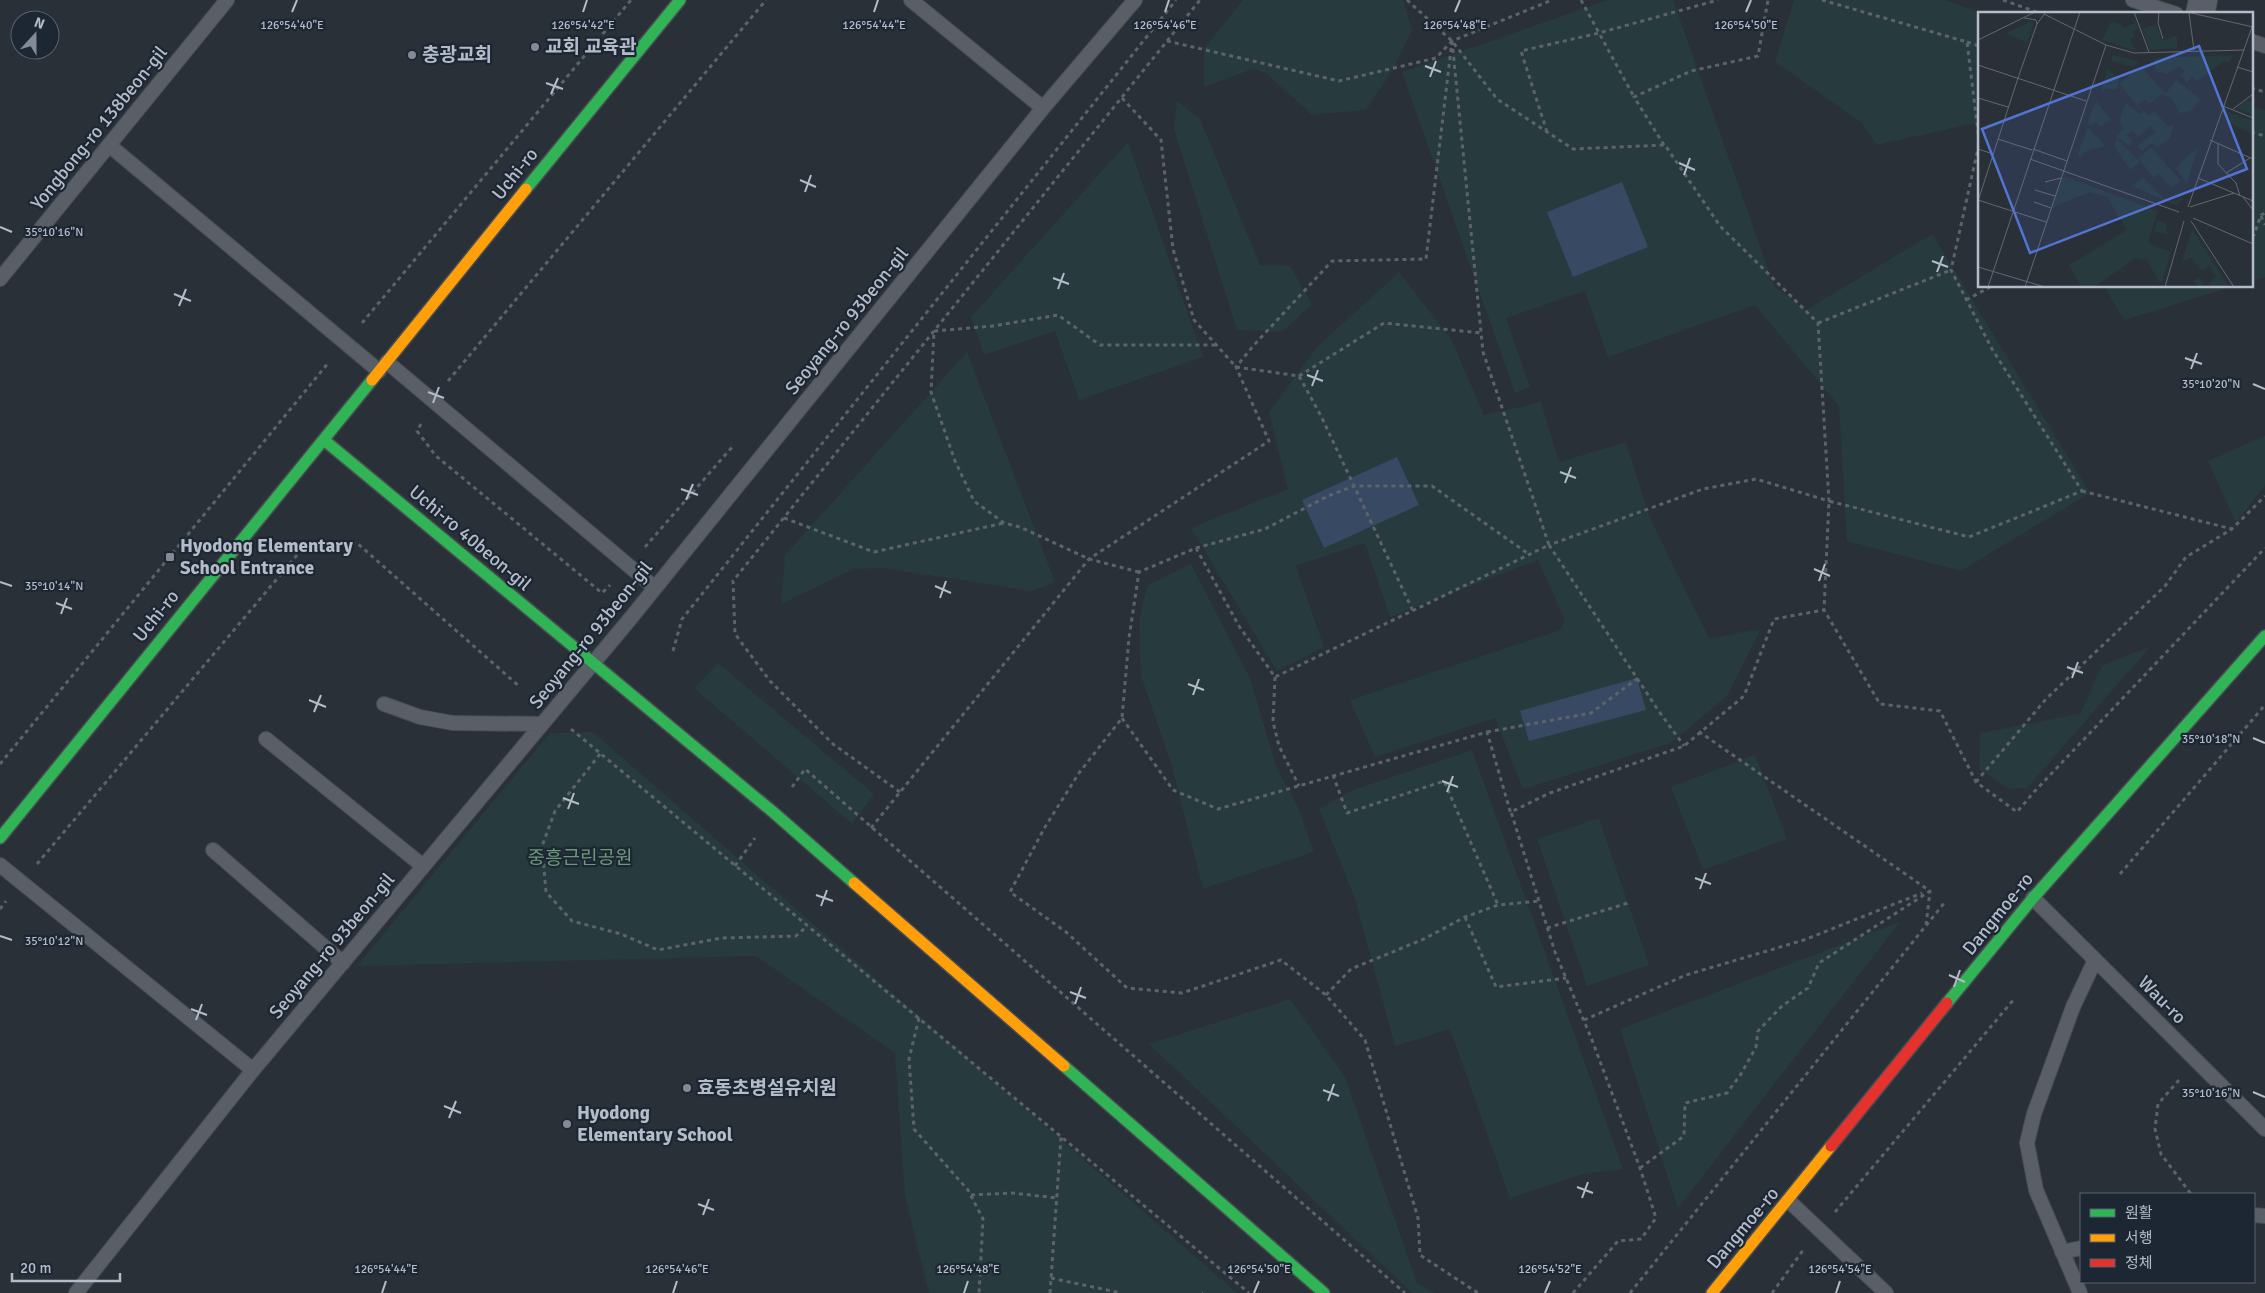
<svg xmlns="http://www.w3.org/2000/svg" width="2265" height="1293" viewBox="0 0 2265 1293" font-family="Signika,'Noto Sans KR',sans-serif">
	<rect width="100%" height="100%" fill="#2a3038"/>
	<path fill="#273a3e" d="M1243,0H1403L1412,30L1394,68L1366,110L1312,115L1266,73L1253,69L1204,87V49Z
		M1608,0H1673L1774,286L1806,310L1932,234L2090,493L1961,571L1847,541L1839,406L1755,305L1608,357L1585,291L1506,318L1530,387L1515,393L1402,72Z
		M1794,0H1945L1984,14H1979V122L1877,145L1862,123L1775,62Z
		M1177,101L1200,119L1260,265L1290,266L1312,304L1282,332L1237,330L1174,129Z
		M2251,106L2265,110V277L2251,281Z
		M1128,142L1203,357L1079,400L1055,331L984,355L971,317Z
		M1399,272L1451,339L1484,415L1541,402L1559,462L1626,442L1649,516L1709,638L1761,629L1727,696L1671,743L1523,789L1495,718L1375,757L1350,700L1560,630L1565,620L1538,560L1390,617L1365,543L1296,566L1324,647L1277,671L1191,528L1288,489L1269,412L1317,347Z
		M2104,286H2235L2124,320Z
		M967,352L1055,582L1032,591L883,568L854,569L781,604L785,555Z
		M2265,436V485L2236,523L2208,461Z
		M1191,564L1250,678L1277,769L1298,807L1314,852L1203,889L1171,763L1141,676L1139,621L1147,586Z
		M2151,646L2027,788L2009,789L1979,769L1980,733L2080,714L2102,666Z
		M718,663L874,794L852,824L694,688Z
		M593,732L1237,1293H929L905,1196L895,1053L756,956L357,966L550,733Z
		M1472,750L1623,1169L1583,1174L1510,1198L1450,1029L1395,1046L1355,899L1319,809L1353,790Z
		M1755,755L1787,839L1703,870L1671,787Z
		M1599,818L1649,965L1587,986L1537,839Z
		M1900,922L1678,1208L1620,1029Z
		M1290,999L1345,1077L1417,1283L1434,1293H1412L1149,1044Z"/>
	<path fill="#384963" d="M1622,182L1648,247L1573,277L1547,212Z
		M1397,457L1419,505L1324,548L1302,500Z
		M1637,678L1646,710L1529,741L1520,711Z"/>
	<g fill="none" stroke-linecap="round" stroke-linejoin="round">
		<defs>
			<path id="lane" d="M911,0L1043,108
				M2133,0L2176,14
				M2251,41L2265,46
				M109,145L379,371
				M0,279L227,0
				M387,362L654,587
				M384,704L420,717L453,723L542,724
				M266,739L423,866
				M213,850L343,963
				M0,865L253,1070
				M2033,898L2265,1129
				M1789,1201L1886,1293
				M2254,1215L2265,1216
				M2062,1252L2081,1248
				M76,1293L253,1070L630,619L1043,108L1135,0
				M2080,1293L2036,1190L2027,1143L2034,1114L2073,1007L2095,960"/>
			<path id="street" d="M2200,14L2203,0"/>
			<path id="fast" d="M526,189L680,0
				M324,440L773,812L854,883
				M0,838L372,380
				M1947,1003L2033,898L2265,636
				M1064,1066L1324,1293"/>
			<path id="slow" d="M372,380L526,189
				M854,883L1064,1066
				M1712,1293L1831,1146"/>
			<path id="jam" d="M1831,1146L1947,1003"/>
		</defs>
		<use href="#lane" stroke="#484c53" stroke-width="16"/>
		<use href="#street" stroke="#484c53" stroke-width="30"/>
		<use href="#fast" stroke="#484c53" stroke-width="14"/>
		<use href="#slow" stroke="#484c53" stroke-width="14"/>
		<use href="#jam" stroke="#484c53" stroke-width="14"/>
		<path stroke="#5d636a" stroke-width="3" stroke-dasharray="4 4" stroke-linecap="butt" d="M1407,0L1452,41L1497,99L1573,149L1665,145L1720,226L1818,323L1829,501L1756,479L1703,489L1549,545
			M1581,0L1634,97
			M1822,0L1967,42L1979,140
			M2003,0L2042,14
			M1167,41L1339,81L1436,58L1451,42
			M1452,41L1483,352L1549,545L1275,677L1239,626L1196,548L1139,572L1129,638L1122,718L1079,773L1045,827L1010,892L1066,932L1127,988L1182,993L1281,960L1326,995L1365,1040L1418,1218L1420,1255L1478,1293
			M1967,42L1979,46
			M2251,88L2265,92
			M1122,98L1161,140L1173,249L1194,320L1236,367L1299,376L1321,416L1413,611
			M1547,132L1521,51L1599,33L1718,0
			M2251,132L2265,136
			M1979,144L1951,270L1992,349L2082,491L1969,537L1829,501L1824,610L1880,704L1940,711L1976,782L2017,812L2034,792L2265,548
			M1664,145L1634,97L1691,71L1758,56L1768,0
			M2261,216L2265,225
			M2251,235H2254L2261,215L2265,213
			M1966,300L1992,286
			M362,323L631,0
			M1818,323L1951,270
			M1299,376L1384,323L1481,333
			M448,381L766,0
			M421,424L417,431L436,456L602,593L610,585
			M2082,491L2232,529
			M784,518L874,552L1004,523
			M1549,545L1656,707L1684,746
			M645,547L733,446
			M1196,548L1265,529L1328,496L1354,486H1432L1530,555
			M1139,572L1089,559L1020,527L1004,523L974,501L955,461L931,392L934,331L993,326L1058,315L1100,345H1216
			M673,651L682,619L1176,0
			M1275,677L1273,722L1279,746L1299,786
			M1122,718L1173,790L1218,809L1487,732L1511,814
			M571,729L1249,1293
			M1487,732L1591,713L1638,678
			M600,754L555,811L542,846L546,892L572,921L621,934L658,950L721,938L796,936L807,926
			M0,764L329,362
			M1333,775L1347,813L1444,781L1498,905
			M1976,782L2046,699L2165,586L2186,557L2232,529L2265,496
			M792,787L805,769L1405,1293
			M900,792L833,744L770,681L735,634L733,581L1200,0
			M871,828L1089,559L1269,441L1236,367L1254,345L1332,261L1426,259L1452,41L1552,0
			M37,864L308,542L357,543L520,687
			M735,866L755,838
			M2120,874L2265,705
			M0,909L6,901
			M1465,917L1496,987L1566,978
			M1926,925L1930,891
			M1547,928L1628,903
			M1326,995L1351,969L1424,939L1465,917L1498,905L1539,901
			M919,1018L909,1059L914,1129L968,1190L983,1219L979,1293
			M1584,1020L1686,975L1804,940L1922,893
			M2179,1080L2158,1104L2155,1129L2161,1154L2191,1194
			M1640,1168L1684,1136L1685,1103L1727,1093L1741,1074L1756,1047L1758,1031L1782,1006L1808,988L1819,963L1930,891L1698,731
			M971,1195L1012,1193L1058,1198
			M1835,1212L2015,998
			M1051,1278L1121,1293
			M1050,1293L1061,1137
			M1202,1293H1203
			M1573,1293L1618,1241L1641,1239L1656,1218L1640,1168L1592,1040L1555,952L1511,812L1550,793L1684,746L1744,696L1774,619L1824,610
			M1630,1293L1945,902
			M1772,1293L1804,1249"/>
		<use href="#lane" stroke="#5a5e66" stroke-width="14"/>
		<use href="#street" stroke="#5a5e66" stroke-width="28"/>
		<use href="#fast" stroke="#30b455" stroke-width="11"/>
		<use href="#slow" stroke="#ff9f0a" stroke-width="11"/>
		<use href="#jam" stroke="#e5322d" stroke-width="11"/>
	</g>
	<path fill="none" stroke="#b4bcc9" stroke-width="2" d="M292,12L297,0M583,12L587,0M874,12L878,0M1165,12L1169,0M1455,12L1460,0M1746,12L1751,0M1425,66L1441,72M1430,77L1436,61M546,83L563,89M551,94L558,78M1679,163L1695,170M1684,175L1690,158M800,180L816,187M805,192L811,175M0,227L12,232M1932,261L1948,267M1937,272L1943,256M1053,278L1069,284M1058,289L1064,273M174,294L191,301M179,306L186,289M2185,358L2202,364M2191,369L2197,353M1307,375L1323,381M2253,384L2265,389M1312,386L1318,370M428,392L444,398M433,403L439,387M1560,472L1576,478M1565,483L1571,467M681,489L698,495M686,500L693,484M1814,569L1830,576M1819,581L1825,564M0,582L12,586M935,586L951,593M940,598L946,581M56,603L72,609M61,614L67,598M2067,667L2083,673M2072,678L2078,662M1188,684L1204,690M1193,695L1199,679M309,700L326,707M314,712L321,695M2253,738L2265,743M1442,781L1458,787M1447,792L1453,776M563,798L579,804M568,809L574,793M1695,878L1711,884M1700,889L1706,873M816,895L833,901M821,906L827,890M0,936L12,940M1949,975L1965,982M1954,987L1960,970M1070,992L1086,998M1075,1004L1081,987M191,1009L207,1015M196,1020L202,1004M1323,1090L1339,1096M2253,1092L2265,1097M1328,1101L1334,1084M444,1106L461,1113M449,1118L456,1101M1577,1187L1593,1193M1582,1198L1588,1182M698,1204L714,1210M703,1215L709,1199M382,1293L386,1281M673,1293L677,1281M964,1293L968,1281M1254,1293L1259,1281M1545,1293L1550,1281M1836,1293L1840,1281"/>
	<g fill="#848b96" stroke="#1d2633" stroke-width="2">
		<circle cx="535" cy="47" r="5"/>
		<circle cx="412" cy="55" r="5"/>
		<rect x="165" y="552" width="10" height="10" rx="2.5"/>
		<circle cx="687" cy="1088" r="5"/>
		<circle cx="567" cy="1124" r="5"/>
	</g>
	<g text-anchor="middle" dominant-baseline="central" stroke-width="4.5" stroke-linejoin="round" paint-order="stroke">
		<g font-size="19" font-weight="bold" fill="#b4bcc9" stroke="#1d2633" text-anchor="start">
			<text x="545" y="47">교회 교육관</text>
			<text x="422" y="55">충광교회</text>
			<text x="180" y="546">Hyodong Elementary<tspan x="180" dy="22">School Entrance</tspan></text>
			<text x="697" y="1088">효동초병설유치원</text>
			<text x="577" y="1113">Hyodong<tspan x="577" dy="22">Elementary School</tspan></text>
		</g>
		<g font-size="19" fill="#b4bcc9" stroke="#1d2633">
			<text transform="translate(99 128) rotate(-51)">Yongbong-ro 138beon-gil</text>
			<text transform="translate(515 174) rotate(-51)">Uchi-ro</text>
			<text transform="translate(847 321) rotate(-51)">Seoyang-ro 93beon-gil</text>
			<text transform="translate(470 538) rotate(40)">Uchi-ro 40beon-gil</text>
			<text transform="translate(156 616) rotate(-51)">Uchi-ro</text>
			<text transform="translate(591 635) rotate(-51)">Seoyang-ro 93beon-gil</text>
			<text transform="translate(1998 914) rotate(-51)">Dangmoe-ro</text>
			<text transform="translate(332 946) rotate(-50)">Seoyang-ro 93beon-gil</text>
			<text transform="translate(2162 1000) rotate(45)">Wau-ro</text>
			<text transform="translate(1743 1228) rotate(-50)">Dangmoe-ro</text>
		</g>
		<g font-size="19" fill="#6b9a76" stroke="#1d2633">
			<text x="580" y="858">중흥근린공원</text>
		</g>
	</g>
	<g transform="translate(1978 12)">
		<rect width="275" height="275" fill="#2a3038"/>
		<path d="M53,9L56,10L49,31L31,23L29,21ZM133,10L143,12L145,16L158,11L160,17L155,19L157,25L152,27L158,39L124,28ZM178,12L184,29L199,24V36L172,38L164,17ZM134,43L147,46L161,49L156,54L147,53L133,49ZM256,43L251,50L246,49L219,69L214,65L209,70L202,63L207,59L201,54L189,62L177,58L176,46ZM163,54L185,79L189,80L198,68L223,87L213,99L201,101L195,88L184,82L171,92L167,87L160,92L164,99L141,72ZM129,56L141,68L139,77H127L123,81ZM268,88L275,91V103L259,96ZM118,89L133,107L122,115L118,110L112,115L109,111ZM148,91L162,102L167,99L171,104L176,99L191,115L196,112L192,126L179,136L174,131L164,139L159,134L177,120L172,114L160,125L155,119L149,123L155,130L151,134L138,124L146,116L141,110ZM250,100L275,109V122L251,111ZM110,115L127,134L107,140L101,146L100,141ZM139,127L162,150L152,158L136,134ZM173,135L203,169L193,176L181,162L176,166L160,146ZM220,135L209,171L197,156ZM88,165L180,199L170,231L193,240L184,270L180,269L170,249L158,246L116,275H103L91,253L149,218L129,185L112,180L74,196L84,167ZM165,165L187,188L198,189L204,185V188L198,193L153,174ZM180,208L188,211L190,223L176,219ZM214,217L251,275H220L216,269L220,266L228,274L238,265L231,254L224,259L213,246L204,249Z" fill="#273a3e"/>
		<path fill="none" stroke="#616872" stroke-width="1" d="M156,0L171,40M181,0L180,11L185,27M209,0L275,15M211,1L216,38M66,2L128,33L156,41L266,38M46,6L58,8L59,12M0,28L57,0M0,53L108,89M259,55L275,60M0,86L30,95M245,94L275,106M255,97L275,82M20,127L54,138M232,128L275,147M240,132V152L258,171L262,184M0,137L15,142M55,137L89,149M52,147L201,200M248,161L272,146M220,166L275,189M67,170L83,166M57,178L77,184M265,185L275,198M0,188L68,210M0,189L40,66L59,12L67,1M56,190L73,196M210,195L274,15M212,195L256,181M215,206L275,232M213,209L256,275M0,255L67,275M10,275L102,0M47,275L128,33M187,275L206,209"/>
		<path fill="#5274d3" fill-opacity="0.15" stroke="#5274d3" stroke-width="2.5" d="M221,34L269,157L52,241L4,117Z"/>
		<rect width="275" height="275" fill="none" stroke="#b4bcc9" stroke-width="2.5"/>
	</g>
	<g font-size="12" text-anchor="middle" fill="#b4bcc9" stroke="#1d2633" stroke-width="4.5" stroke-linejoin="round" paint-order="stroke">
		<text x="292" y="29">126°54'40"E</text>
		<text x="583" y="29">126°54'42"E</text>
		<text x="874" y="29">126°54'44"E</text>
		<text x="1165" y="29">126°54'46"E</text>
		<text x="1455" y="29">126°54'48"E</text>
		<text x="1746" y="29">126°54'50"E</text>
		<text x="54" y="236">35°10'16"N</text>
		<text x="2211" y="388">35°10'20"N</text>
		<text x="54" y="590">35°10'14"N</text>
		<text x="2211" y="743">35°10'18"N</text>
		<text x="54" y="945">35°10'12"N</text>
		<text x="2211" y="1097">35°10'16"N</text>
		<text x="386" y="1273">126°54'44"E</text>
		<text x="677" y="1273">126°54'46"E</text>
		<text x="968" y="1273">126°54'48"E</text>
		<text x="1259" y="1273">126°54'50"E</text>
		<text x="1550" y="1273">126°54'52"E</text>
		<text x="1840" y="1273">126°54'54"E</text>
	</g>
	<rect x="2080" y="1193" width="175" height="90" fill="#1d2633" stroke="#59626f"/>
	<rect x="2090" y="1209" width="25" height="8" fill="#30b455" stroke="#59626f"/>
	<text x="2125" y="1218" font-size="15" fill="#b4bcc9">원활</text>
	<rect x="2090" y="1234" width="25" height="8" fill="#ff9f0a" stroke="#59626f"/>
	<text x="2125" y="1243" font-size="15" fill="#b4bcc9">서행</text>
	<rect x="2090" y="1259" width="25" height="8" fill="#e5322d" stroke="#59626f"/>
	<text x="2125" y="1268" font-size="15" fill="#b4bcc9">정체</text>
	<g transform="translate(35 35) rotate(21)"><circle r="24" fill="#1d2633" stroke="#59626f"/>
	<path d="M0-4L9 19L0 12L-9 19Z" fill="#848b96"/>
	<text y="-8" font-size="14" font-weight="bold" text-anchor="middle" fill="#b4bcc9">N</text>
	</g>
	<path d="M12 1273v8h108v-8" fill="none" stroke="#b4bcc9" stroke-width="2.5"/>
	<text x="20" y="1273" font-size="15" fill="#b4bcc9" stroke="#1d2633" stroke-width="4" paint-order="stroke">20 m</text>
</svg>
